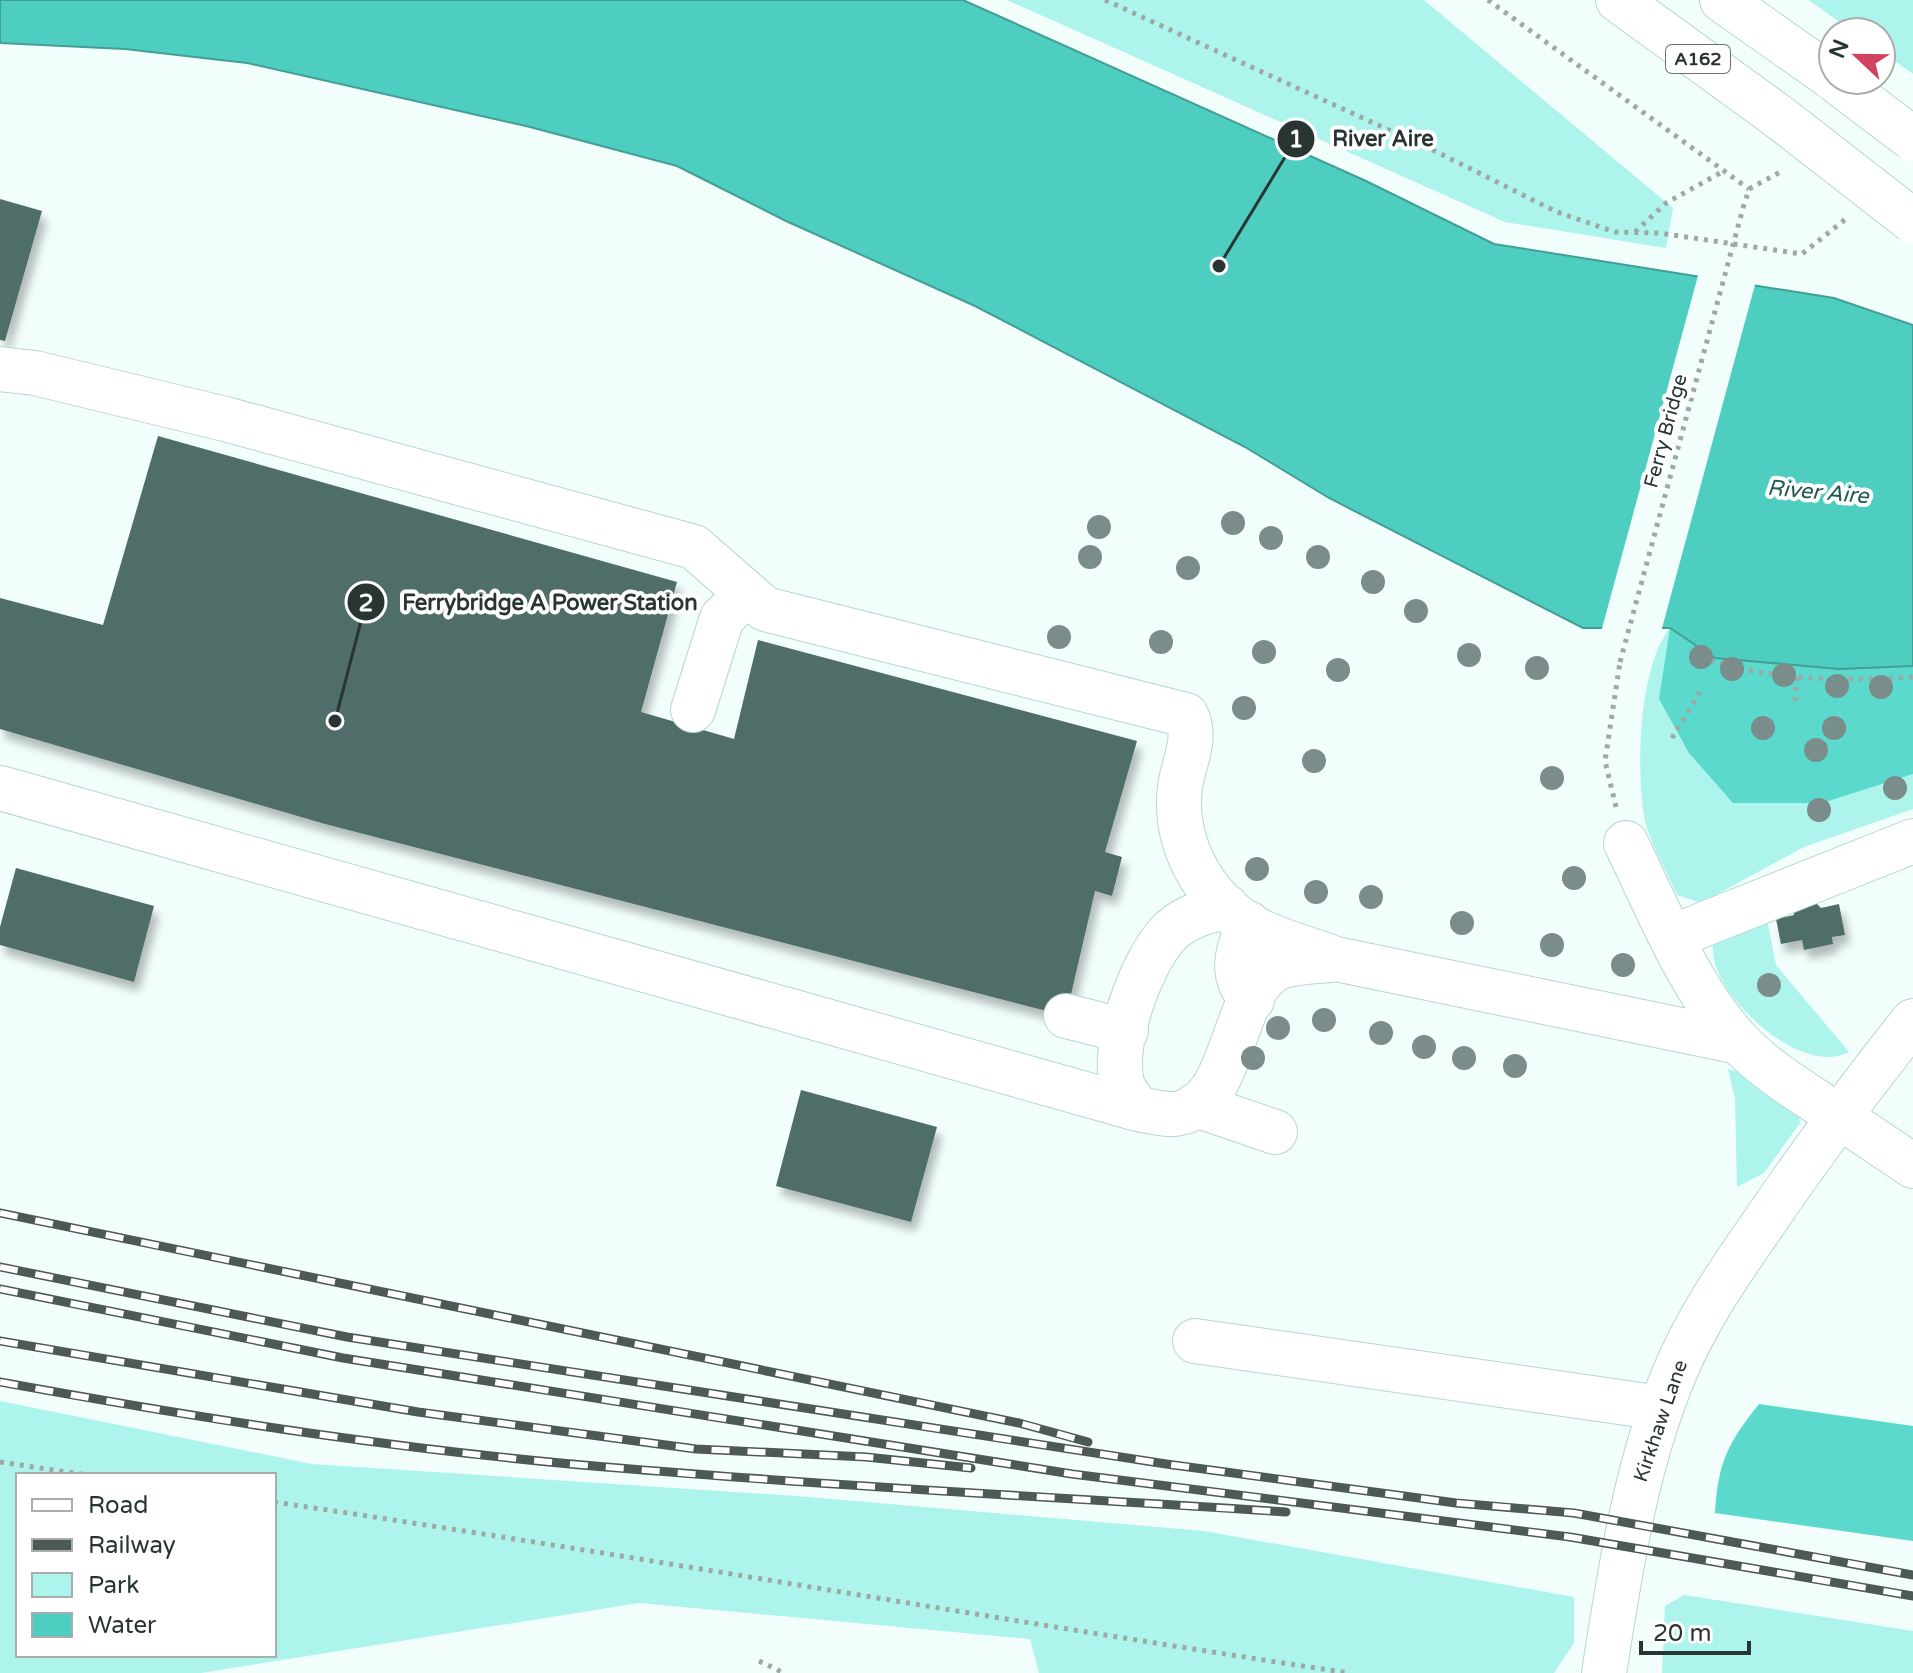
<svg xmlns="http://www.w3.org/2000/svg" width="1913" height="1673" viewBox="0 0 1913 1673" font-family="'Varela Round',sans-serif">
	<defs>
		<filter id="shadow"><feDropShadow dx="5" dy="9" stdDeviation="4" flood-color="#0004"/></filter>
	</defs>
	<rect width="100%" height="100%" fill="#f1fefc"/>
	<path fill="#adf5ec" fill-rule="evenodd" d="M1007,0H1424L1673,208L1666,248L1505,222Z
		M1808,0H1913V74L1881,51V32H1854Z
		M1670,628L1715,658L1839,669L1913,666V809L1804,847L1701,903L1677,895C1667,871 1648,841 1644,815C1636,766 1639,666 1670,628Z
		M1766,914L1776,965L1849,1052C1803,1076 1728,1007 1715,964C1713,957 1713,947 1712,939Z
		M1728,1069L1752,1075L1797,1106L1800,1123L1764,1173L1737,1187L1735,1099Z
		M0,1401L312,1464L796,1496L1204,1531L1574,1597V1643L1554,1673H1039L1030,1639L639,1603L201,1673H0ZM18,1475H274V1655H18Z
		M1684,1595L1913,1631V1673H1662L1665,1606Z"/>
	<path fill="#5bd9cc" d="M1670,628L1715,658L1839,669L1913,666V774L1822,803H1733L1689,753L1659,699Z
		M1759,1404L1913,1426V1541L1715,1513C1718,1462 1728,1443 1759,1404Z"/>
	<path fill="#4ecdc1" stroke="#439f96" stroke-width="2" d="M0,0H963L1366,181L1494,244L1834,298L1913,325V666L1839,669L1715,658L1670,628H1583L1329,498L1245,447L975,306L786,221L677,166L530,127L247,63L125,49L0,43Z"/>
	<path fill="#f1fefc" d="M1699,272L1756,281L1661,632H1601Z"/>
	<path fill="#506d69" filter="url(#shadow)" d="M0,199L42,211L5,341L0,340Z
		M158,436L677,582L641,712L734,739L758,640L1137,741L1105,852L1122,857L1112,896L1095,891L1066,1016L325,824L0,729V598L103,625Z
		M16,868L154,906L134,982L0,945V927Z
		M1814,901L1821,908L1839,904L1845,935L1832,937L1833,944L1804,950L1802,940L1781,944L1776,919L1794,915V908Z
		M801,1090L937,1127L911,1222L776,1186Z"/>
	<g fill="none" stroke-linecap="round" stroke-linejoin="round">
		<defs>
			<path id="minor" d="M0,369L35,373L225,419L694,547L765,609L1186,715C1198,738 1183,764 1180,787C1173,844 1204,898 1252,927C1276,941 1308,948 1333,958
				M693,710L722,618L747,594
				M0,788L1138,1109C1150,1111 1164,1115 1175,1114C1236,1107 1229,998 1274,970C1289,961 1319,962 1336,959L1739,1042
				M1626,843C1657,907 1690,989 1738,1041C1766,1071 1804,1093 1837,1115
				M1248,923C1238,953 1228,974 1252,1000
				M1672,937L1913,841
				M1066,1016L1126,1031
				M1196,1105L1275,1132
				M1138,1109C1133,1101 1124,1092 1122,1083C1112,1044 1140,966 1166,936C1181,918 1204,911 1227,907
				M1195,1341L1661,1408"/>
			<path id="major" d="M1618,0L1779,117
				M1722,0L1833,78
				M1837,1115L1913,1166
				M1604,1673C1620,1572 1635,1467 1675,1372C1698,1317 1731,1270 1765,1221C1812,1152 1861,1086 1913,1021"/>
		</defs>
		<use href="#minor" stroke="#b6d6d2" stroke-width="46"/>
		<use href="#major" stroke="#b6d6d2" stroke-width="46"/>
		<path stroke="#9ca9a7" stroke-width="5" stroke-dasharray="4 6" stroke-linecap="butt" d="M1105,0L1437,152L1557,212L1615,232L1659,233L1802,254L1847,218
			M1488,0L1749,189
			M1743,208L1749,189L1784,170
			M1635,232L1666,203L1722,172
			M1701,657C1766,681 1845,681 1913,677
			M1795,701L1797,675
			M1672,738L1703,687
			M1616,807L1605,761L1620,662
			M0,1462L87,1475
			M274,1502C633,1555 990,1619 1349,1673
			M759,1661L784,1673"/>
		<use href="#minor" stroke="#fff" stroke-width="44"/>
		<use href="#major" stroke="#fff" stroke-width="44"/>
		<defs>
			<path id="rail" d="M0,1213L1019,1423L1088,1442
				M0,1267L347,1337L1166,1464L1456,1503L1574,1513L1913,1575
				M0,1289L343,1358L1072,1474L1570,1537L1913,1596
				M0,1341L418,1412L696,1449L866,1457L971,1468
				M0,1382C209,1420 419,1453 631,1469C849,1487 1067,1498 1286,1512"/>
		</defs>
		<use href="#rail" stroke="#4c5957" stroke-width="9"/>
		<use href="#rail" stroke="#fff" stroke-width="6" stroke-dasharray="18" stroke-linecap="butt"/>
		<defs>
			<path id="major-bridge" d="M1835,80L1913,139
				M1779,117L1913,221"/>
		</defs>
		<use href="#major-bridge" stroke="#b6d6d2" stroke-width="46" stroke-linecap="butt"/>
		<path stroke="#9ca9a7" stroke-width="5" stroke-dasharray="4 6" stroke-linecap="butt" d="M1620,662L1743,208"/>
		<use href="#major-bridge" stroke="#fff" stroke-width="44"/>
	</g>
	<g fill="#7b8d8a">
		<circle cx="1233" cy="523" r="12"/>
		<circle cx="1099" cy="527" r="12"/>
		<circle cx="1271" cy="538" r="12"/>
		<circle cx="1090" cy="557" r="12"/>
		<circle cx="1318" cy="557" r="12"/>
		<circle cx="1188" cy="568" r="12"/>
		<circle cx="1373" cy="582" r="12"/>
		<circle cx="1416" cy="611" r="12"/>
		<circle cx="1059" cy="637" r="12"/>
		<circle cx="1161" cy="642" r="12"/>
		<circle cx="1264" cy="652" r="12"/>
		<circle cx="1469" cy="655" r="12"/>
		<circle cx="1701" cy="657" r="12"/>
		<circle cx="1537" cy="668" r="12"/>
		<circle cx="1732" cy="669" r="12"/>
		<circle cx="1338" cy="670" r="12"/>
		<circle cx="1784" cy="675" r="12"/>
		<circle cx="1837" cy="686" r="12"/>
		<circle cx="1881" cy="687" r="12"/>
		<circle cx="1244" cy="708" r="12"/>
		<circle cx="1763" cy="728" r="12"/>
		<circle cx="1834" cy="728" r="12"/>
		<circle cx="1816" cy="750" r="12"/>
		<circle cx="1314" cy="761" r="12"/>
		<circle cx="1552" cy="778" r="12"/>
		<circle cx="1895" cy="788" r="12"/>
		<circle cx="1819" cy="810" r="12"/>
		<circle cx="1257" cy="869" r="12"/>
		<circle cx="1574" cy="878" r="12"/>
		<circle cx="1316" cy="892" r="12"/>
		<circle cx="1371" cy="897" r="12"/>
		<circle cx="1462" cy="923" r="12"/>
		<circle cx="1552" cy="945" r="12"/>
		<circle cx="1623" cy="965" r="12"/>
		<circle cx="1769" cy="985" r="12"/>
		<circle cx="1324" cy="1020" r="12"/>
		<circle cx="1278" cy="1028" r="12"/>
		<circle cx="1381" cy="1033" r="12"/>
		<circle cx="1424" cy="1047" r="12"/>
		<circle cx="1253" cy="1058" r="12"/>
		<circle cx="1464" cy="1058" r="12"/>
		<circle cx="1515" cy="1066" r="12"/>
	</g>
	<g text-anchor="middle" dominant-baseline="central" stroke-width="8" stroke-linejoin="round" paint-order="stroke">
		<rect fill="#fff" stroke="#687270" stroke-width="2" x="1666" y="45" width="64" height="28" rx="6"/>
		<g font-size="18" font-weight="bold" fill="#283533">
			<text x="1698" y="59">A162</text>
		</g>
		<g font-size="20" fill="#283533" stroke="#fff">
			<text transform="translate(1666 431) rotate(-75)">Ferry Bridge</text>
			<text transform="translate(1661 1421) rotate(-71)">Kirkhaw Lane</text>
		</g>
		<g font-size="22" font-style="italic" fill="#235853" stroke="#fff">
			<text transform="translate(1818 492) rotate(5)">River Aire</text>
		</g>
	</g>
	<path fill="none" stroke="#283533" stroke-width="3" d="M1219 266L1296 139M335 721L366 602"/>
	<g fill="#283533" stroke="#fff" stroke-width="3">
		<circle cx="1219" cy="266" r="8"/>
		<circle cx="335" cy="721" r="8"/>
		<circle cx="1296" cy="139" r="20"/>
		<circle cx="366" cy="602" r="20"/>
	</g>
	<g font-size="24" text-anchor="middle" font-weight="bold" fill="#fff">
		<text x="1296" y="147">1</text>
		<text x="366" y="611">2</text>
	</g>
	<g font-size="22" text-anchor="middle" font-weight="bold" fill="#283533" stroke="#fff" stroke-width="8" stroke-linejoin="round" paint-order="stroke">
		<text x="1383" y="146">River Aire</text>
		<text x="550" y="610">Ferrybridge A Power Station</text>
	</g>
	<rect x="16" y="1473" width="260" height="184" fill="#ffffff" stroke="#a9aead" stroke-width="2"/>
	<rect x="32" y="1499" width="40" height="12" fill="#ffffff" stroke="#a9aead" stroke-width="2"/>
	<text x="88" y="1513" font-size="24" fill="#283533">Road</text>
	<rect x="32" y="1539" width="40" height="12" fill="#4c5957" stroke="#a9aead" stroke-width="2"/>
	<text x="88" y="1553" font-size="24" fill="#283533">Railway</text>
	<rect x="32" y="1573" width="40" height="24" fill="#adf5ec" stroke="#a9aead" stroke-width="2"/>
	<text x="88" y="1593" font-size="24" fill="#283533">Park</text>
	<rect x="32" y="1613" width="40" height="24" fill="#4ecdc1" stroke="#a9aead" stroke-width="2"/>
	<text x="88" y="1633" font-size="24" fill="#283533">Water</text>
	<g transform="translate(1857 56) rotate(292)"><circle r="38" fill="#ffffff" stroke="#a9aead" stroke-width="2"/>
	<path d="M0-6L14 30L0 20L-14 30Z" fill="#d24260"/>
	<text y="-12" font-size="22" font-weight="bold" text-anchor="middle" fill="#283533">N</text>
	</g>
	<path d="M1641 1641v12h108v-12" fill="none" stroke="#283533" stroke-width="4"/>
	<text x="1653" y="1641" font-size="24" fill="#283533" stroke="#ffffff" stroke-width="6" paint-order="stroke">20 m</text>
</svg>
